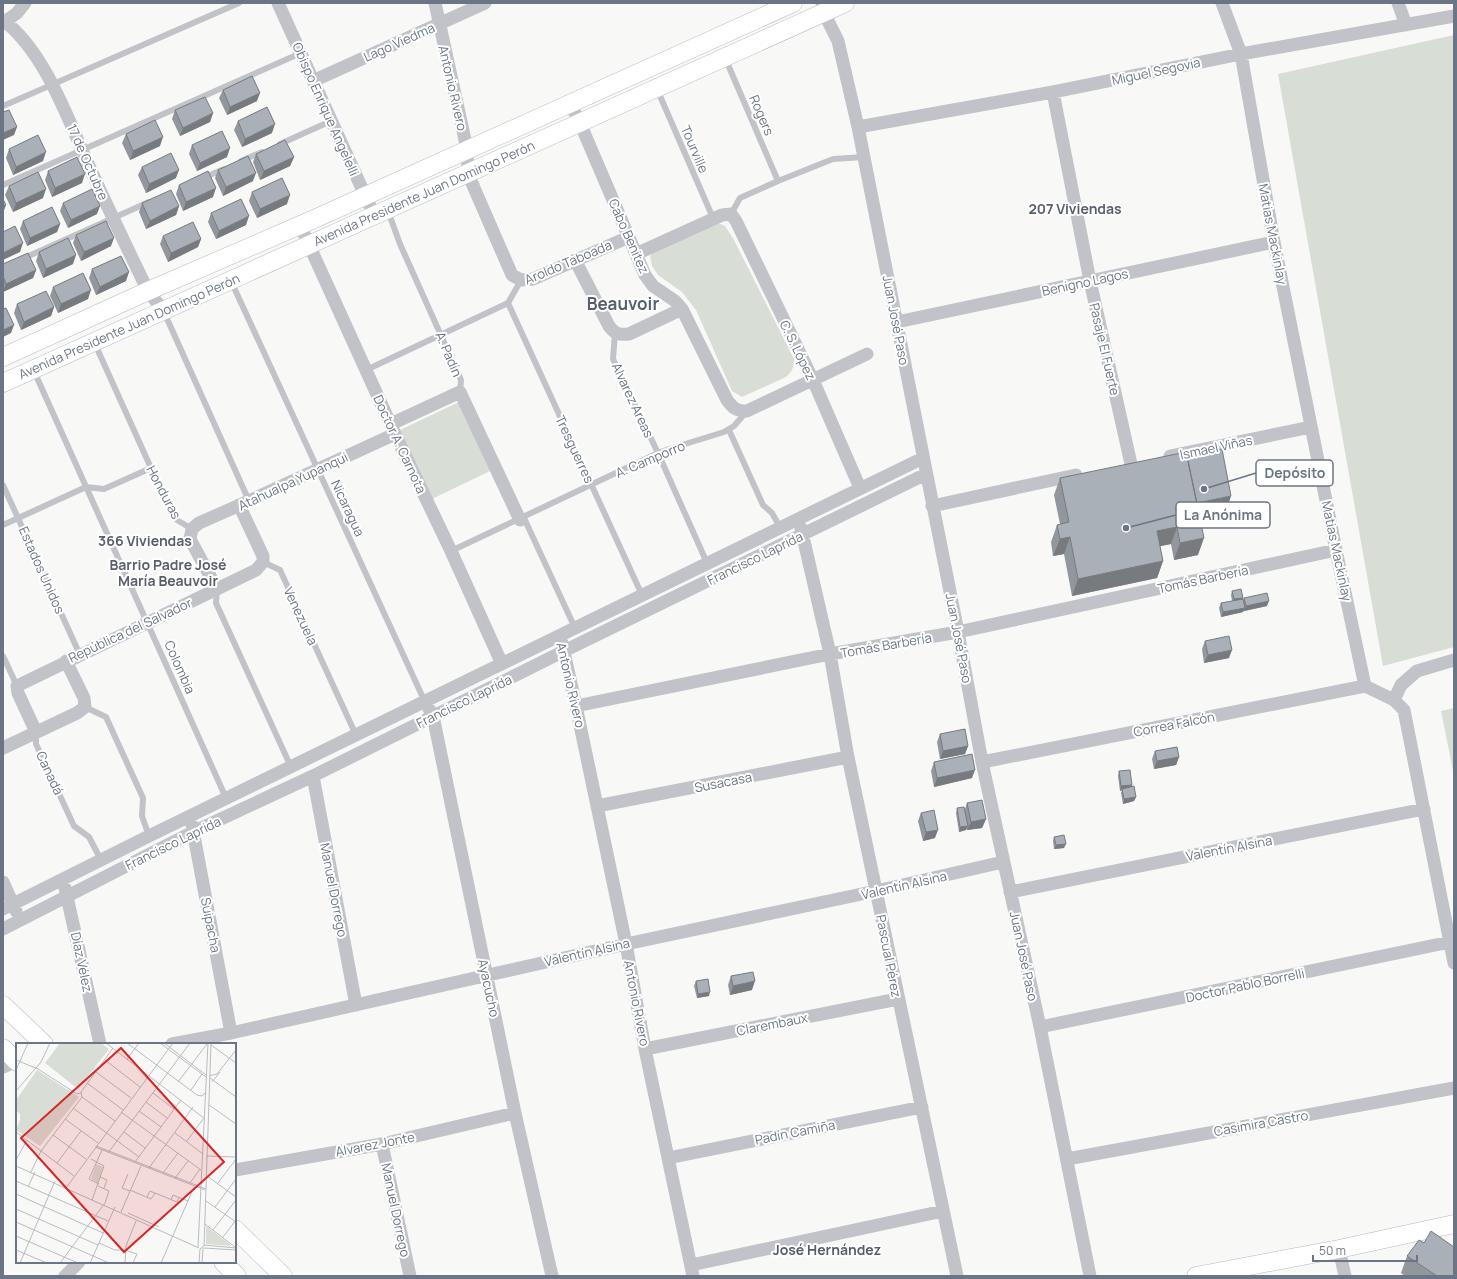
<svg xmlns="http://www.w3.org/2000/svg" width="1457" height="1279" viewBox="0 0 1457 1279" font-family="Manrope,sans-serif">
	<rect width="100%" height="100%" fill="#f8f9f7"/>
	<path fill="#d8ddd6" d="M1454,35V647L1383,666L1278,74Z
		M718,223L725,226L733,238L794,359C794,367 792,372 786,377L742,397L732,391L696,310L682,292L658,275L652,266L650,256L653,252Z
		M459,402L490,471L432,499L400,430Z
		M1454,708V776L1441,711Z"/>
	<g fill="none" stroke-linecap="round" stroke-linejoin="round">
		<defs>
			<path id="secondary" d="M3,357L148,291L312,220L793,3
				M3,383L845,3
				M3,1005L44,1044
				M3,1048L17,1062
				M235,1229L283,1276
				M223,1262L237,1276
				M1196,1276L1339,1249L1454,1224"/>
		</defs>
		<use href="#secondary" stroke="#b6b9be" stroke-width="19"/>
		<path stroke="#c1c3c8" stroke-width="6" d="M726,60L778,181
			M657,89L713,218
			M3,106L239,3
			M280,144L331,121
			M241,161L262,152
			M203,178L224,169
			M3,185L301,53
			M388,211L400,244L461,380L460,392
			M731,214L740,198L778,181L833,159L864,157
			M22,259L149,202
			M231,281L425,702
			M508,303L642,595
			M164,312L249,501
			M615,333L613,359L658,453L707,563
			M95,344L151,468L177,520L192,529
			M366,370L508,303L521,280
			M34,371L226,798
			M729,430L763,505L772,513L780,527
			M3,485L80,655
			M524,518L575,628
			M3,525L86,487L104,489L151,468
			M451,551L658,453L669,449L724,432L734,426L747,411
			M263,562L280,570L356,735
			M217,589L216,603L291,767
			M3,656L17,686
			M85,707L106,717L143,798L142,816L149,836
			M36,732V744L74,826L89,837L101,860"/>
		<path stroke="#c1c3c8" stroke-width="13" d="M278,3L374,215
			M435,3L467,149L468,174L512,275L521,280L533,279L629,237
			M822,3L824,13L838,41L858,127L958,632L982,762L1040,1027L1090,1276
			M1222,3L1241,54L1274,242L1336,550L1365,686
			M1398,3L1406,25
			M3,20C45,52 68,119 89,166C108,208 128,250 148,291L163,310
			M3,23L17,13L25,3
			M313,81L485,3
			M1053,92L1090,281L1131,464
			M570,103L580,123L645,275L653,286L675,301L682,309L727,400C733,408 736,411 747,411L867,354
			M858,127L1053,92L1241,54L1454,16
			M300,225L395,434L451,551L502,664
			M636,254L722,215L731,214L736,221L813,380L860,488
			M575,260L609,326C615,334 619,335 629,334L682,309
			M897,322L1274,242
			M391,424L460,392L520,520
			M1170,456L1311,427
			M932,506L1076,475
			M801,528L830,654L848,757L957,1276
			M217,589L190,539L192,529L199,523L249,501L395,434
			M562,643L576,706L626,944L645,1049L693,1276
			M1365,686L1394,700L1404,710L1454,963
			M1394,700L1401,685L1417,671L1454,660
			M576,706L830,654L958,632L1336,550
			M429,709L433,716L515,1113L552,1276
			M36,732L18,693L17,686L256,570L263,562V556L239,505
			M3,748L77,713L85,707L84,698L66,661
			M982,762L1365,686
			M313,776L356,1005
			M597,806L848,757
			M192,825L231,1033
			M3,882L16,911
			M65,888L100,1044
			M1010,892L1424,809
			M3,909L149,836L923,458
			M3,929L193,832L313,776L564,651L926,474
			M1040,1027L1450,942
			M172,1044L231,1033L626,944L876,891L1003,862
			M645,1049L898,999
			M3,1067L16,1061
			M382,1144L410,1276
			M668,1158L922,1107
			M1067,1159L1454,1088
			M235,1170L382,1144L515,1113
			M1339,1249L1345,1276
			M691,1265L943,1211
			M65,1276L79,1262"/>
		<use href="#secondary" stroke="#fff" stroke-width="18"/>
	</g>
	<path fill="#92979d" d="M223,90L257,101L227,115L219,98Z
		M175,110L213,113L210,122L180,136L172,119Z
		M238,121L272,133L242,147L234,130Z
		M126,134L160,146L130,160L122,143Z
		M192,145L227,157L197,171L189,154Z
		M9,149L43,161L13,175L6,158Z
		M256,154L294,157L290,166L260,180L253,162Z
		M142,167L176,178L146,193L138,175Z
		M218,170L253,181L223,196L215,178Z
		M48,171L82,183L52,197L45,180Z
		M179,185L213,197L183,211L176,194Z
		M9,186L43,198L13,212L5,195Z
		M252,192L287,204L257,218L249,201Z
		M63,203L97,214L68,228L60,211Z
		M142,203L179,206L176,215L146,229L139,212Z
		M211,213L246,225L216,239L208,222Z
		M23,221L60,224L57,232L27,246L20,229Z
		M76,235L111,246L81,261L73,243Z
		M163,236L201,239L198,247L168,262L160,244Z
		M39,252L73,264L43,278L36,261Z
		M3,264L36,270L33,278L3,292Z
		M92,269L126,281L96,295L89,278Z
		M53,287L88,299L58,313L50,296Z
		M17,304L54,307L51,316L21,330L14,313Z
		M1187,456L1227,509L1199,514L1198,555L1174,560L1171,544L1160,546L1163,561L1157,578L1072,596L1064,554L1053,556L1051,542L1057,525L1060,524L1054,495L1060,478Z
		M1232,591L1243,598L1242,599L1243,600L1244,598L1267,606L1244,611V610L1243,612L1221,617L1219,608L1221,603L1232,601L1231,595Z
		M1205,641L1229,658L1204,663L1202,649Z
		M940,734L968,746L965,754L940,759L937,742Z
		M1155,751L1179,757L1176,765L1154,769L1152,759Z
		M934,762L972,778L934,787L931,771Z
		M1119,771L1132,785V787L1136,797L1134,801L1123,804L1121,793L1122,790L1120,791L1118,776Z
		M967,803L986,819L982,828L967,830V828L966,830L959,832L956,813L957,808L965,809Z
		M921,813L935,838L923,841L918,821Z
		M1054,837L1064,848L1054,849L1053,841Z
		M731,976L752,990L730,995L728,985Z
		M696,981L709,996L697,998L694,986Z
		M1424,1243L1454,1276H1405L1401,1273L1407,1256Z"/>
	<path fill="#777b80" d="M260,93L257,101L227,115L230,107Z
		M213,113L210,122L180,136L183,128Z
		M275,124L272,133L242,147L245,139Z
		M17,127L14,135L3,140V133Z
		M163,137L160,146L130,160L133,151Z
		M230,148L227,157L197,171L200,163Z
		M46,152L43,161L13,175L16,167Z
		M294,157L290,166L260,180L264,171Z
		M179,170L176,178L146,193L149,184Z
		M256,173L253,181L223,196L226,187Z
		M85,174L82,183L52,197L55,188Z
		M216,188L213,197L183,211L186,202Z
		M46,189L43,198L13,212L16,203Z
		M290,195L287,204L257,218L260,209Z
		M6,205L3,213V206Z
		M100,206L97,214L68,228L71,220Z
		M179,206L176,215L146,229L150,221Z
		M249,216L246,225L216,239L219,231Z
		M60,224L57,232L27,246L30,238Z
		M114,238L111,246L81,261L84,252Z
		M201,239L198,247L168,262L171,253Z
		M23,243L20,252L3,260V253Z
		M76,255L73,264L43,278L46,269Z
		M36,270L33,278L3,292L6,284Z
		M129,272L126,281L96,295L100,287Z
		M91,290L88,299L58,313L61,304Z
		M54,307L51,316L21,330L24,322Z
		M14,325L11,333L3,337V330Z
		M1231,496L1227,509L1189,516L1194,504Z
		M1177,527L1171,544L1151,548L1157,531Z
		M1070,537L1064,554L1053,556L1060,539Z
		M1204,538L1198,555L1174,560L1180,543Z
		M1163,561L1157,578L1072,596L1078,579Z
		M1243,598L1241,602L1233,604L1234,599Z
		M1269,601L1267,606L1244,611L1246,606Z
		M1245,608L1243,612L1221,617L1223,612Z
		M1232,650L1229,658L1204,663L1208,655Z
		M968,746L965,754L940,759L943,751Z
		M1179,757L1176,765L1154,769L1157,761Z
		M975,770L972,778L934,787L937,778Z
		M1132,785L1131,789H1122V790L1120,791L1121,786Z
		M1136,797L1134,801L1123,804L1124,799Z
		M986,819L982,828L967,830L971,822Z
		M968,826L966,830L959,832L960,827Z
		M938,830L935,838L923,841L926,832Z
		M1066,844L1064,848L1054,849L1056,845Z
		M755,981L752,990L730,995L733,986Z
		M710,992L709,996L697,998L698,994Z"/>
	<path fill="#aab0b7" stroke="#777b80" d="M252,76L260,93L230,107L223,90Z
		M205,97L213,113L183,128L175,110Z
		M267,107L275,124L245,139L238,121Z
		M9,110L17,127L3,133V112Z
		M155,120L163,137L133,151L126,134Z
		M222,131L230,148L200,163L192,145Z
		M38,135L46,152L16,167L9,149Z
		M285,140L294,157L264,171L256,154Z
		M171,153L179,170L149,184L142,167Z
		M248,156L256,173L226,187L218,170Z
		M77,157L85,174L55,188L48,171Z
		M208,171L216,188L186,202L179,185Z
		M38,172L46,189L16,203L9,186Z
		M282,178L290,195L260,209L252,192Z
		M92,189L100,206L71,220L63,203Z
		M171,190L179,206L150,221L142,203Z
		M3,199L6,205L3,206Z
		M241,199L249,216L219,231L211,213Z
		M52,207L60,224L30,238L23,221Z
		M106,221L114,238L84,252L76,235Z
		M193,222L201,239L171,253L163,236Z
		M15,226L23,243L3,253V232Z
		M68,238L76,255L46,269L39,252Z
		M28,253L36,270L6,284L3,276V264Z
		M121,256L129,272L100,287L92,269Z
		M83,273L91,290L61,304L53,287Z
		M46,291L54,307L24,322L17,304Z
		M6,308L14,325L3,330V309Z
		M1222,449L1231,496L1197,503L1187,456Z
		M1186,452L1204,538L1180,543L1177,527L1157,531L1163,561L1078,579L1070,537L1060,539L1057,525L1069,522L1060,478Z
		M1241,589L1243,598L1234,599L1232,591Z
		M1267,593L1269,601L1246,606L1244,598Z
		M1243,599L1245,608L1223,612L1221,603Z
		M1229,636L1232,650L1208,655L1205,641Z
		M965,729L968,746L943,751L940,734Z
		M1177,747L1179,757L1157,761L1155,751Z
		M972,754L975,770L937,778L934,762Z
		M1130,770L1132,785L1121,786L1119,771Z
		M1134,786L1136,797L1124,799L1122,789Z
		M982,800L986,819L971,822L967,803Z
		M964,807L968,826L960,827L957,808Z
		M934,810L938,830L926,832L921,813Z
		M1064,835L1066,844L1056,845L1054,837Z
		M753,972L755,981L733,986L731,976Z
		M708,979L710,992L698,994L696,981Z
		M1431,1231L1454,1247V1276H1437L1407,1256L1419,1240L1424,1243Z"/>
	<g text-anchor="middle" dominant-baseline="central" stroke-width="4" stroke-linejoin="round" paint-order="stroke">
		<g font-size="13" fill="#6b7585" stroke="#fff">
			<text transform="translate(399 42) rotate(-24)">Lago Viedma</text>
			<text transform="translate(1156 71) rotate(-12)">Miguel Segovia</text>
			<text transform="translate(453 88) rotate(77)">Antonio Rivero</text>
			<text transform="translate(326 109) rotate(66)">Obispo Enrique Angelelli</text>
			<text transform="translate(762 115) rotate(67)">Rogers</text>
			<text transform="translate(695 149) rotate(67)">Tourville</text>
			<text transform="translate(88 162) rotate(66)">17 de Octubre</text>
			<text transform="translate(424 193) rotate(-24)">Avenida Presidente Juan Domingo Perón</text>
			<text transform="translate(1273 234) rotate(79)">Matias Mackinlay</text>
			<text transform="translate(629 236) rotate(66)">Cabo Benitez</text>
			<text transform="translate(568 262) rotate(-23)">Aroldo Taboada</text>
			<text transform="translate(1085 282) rotate(-12)">Benigno Lagos</text>
			<text transform="translate(896 320) rotate(79)">Juan José Paso</text>
			<text transform="translate(129 326) rotate(-24)">Avenida Presidente Juan Domingo Perón</text>
			<text transform="translate(1105 349) rotate(77)">Pasaje El Fuerte</text>
			<text transform="translate(798 350) rotate(64)">C. S. López</text>
			<text transform="translate(449 354) rotate(67)">A. Padín</text>
			<text transform="translate(633 400) rotate(65)">Alvarez Areas</text>
			<text transform="translate(400 444) rotate(65)">Doctor A. Carnota</text>
			<text transform="translate(1216 447) rotate(-12)">Ismael Viñas</text>
			<text transform="translate(575 449) rotate(65)">Tresguerres</text>
			<text transform="translate(650 459) rotate(-23)">A. Camporro</text>
			<text transform="translate(293 481) rotate(-25)">Atahualpa Yupanqui</text>
			<text transform="translate(164 492) rotate(62)">Honduras</text>
			<text transform="translate(348 508) rotate(65)">Nicaragua</text>
			<text transform="translate(1337 551) rotate(78)">Matias Mackinlay</text>
			<text transform="translate(755 558) rotate(-26)">Francisco Laprida</text>
			<text transform="translate(42 570) rotate(66)">Estados Unidos</text>
			<text transform="translate(1203 579) rotate(-12)">Tomás Barbería</text>
			<text transform="translate(301 616) rotate(65)">Venezuela</text>
			<text transform="translate(130 630) rotate(-25)">República del Salvador</text>
			<text transform="translate(959 638) rotate(79)">Juan José Paso</text>
			<text transform="translate(886 645) rotate(-10)">Tomás Barbería</text>
			<text transform="translate(180 667) rotate(66)">Colombia</text>
			<text transform="translate(571 685) rotate(77)">Antonio Rivero</text>
			<text transform="translate(464 701) rotate(-26)">Francisco Laprida</text>
			<text transform="translate(1174 724) rotate(-11)">Correa Falcón</text>
			<text transform="translate(50 773) rotate(65)">Canadá</text>
			<text transform="translate(723 782) rotate(-11)">Susacasa</text>
			<text transform="translate(173 843) rotate(-26)">Francisco Laprida</text>
			<text transform="translate(1229 848) rotate(-11)">Valentín Alsina</text>
			<text transform="translate(904 885) rotate(-13)">Valentín Alsina</text>
			<text transform="translate(334 890) rotate(79)">Manuel Dorrego</text>
			<text transform="translate(211 925) rotate(79)">Suipacha</text>
			<text transform="translate(587 952) rotate(-13)">Valentín Alsina</text>
			<text transform="translate(889 956) rotate(79)">Pascual Pérez</text>
			<text transform="translate(1024 956) rotate(78)">Juan José Paso</text>
			<text transform="translate(82 962) rotate(78)">Díaz Vélez</text>
			<text transform="translate(1245 985) rotate(-12)">Doctor Pablo Borrelli</text>
			<text transform="translate(489 988) rotate(78)">Ayacucho</text>
			<text transform="translate(637 1003) rotate(79)">Antonio Rivero</text>
			<text transform="translate(772 1024) rotate(-11)">Clarembaux</text>
			<text transform="translate(1261 1123) rotate(-10)">Casimira Castro</text>
			<text transform="translate(795 1132) rotate(-11)">Padín Camiña</text>
			<text transform="translate(375 1144) rotate(-11)">Alvarez Jonte</text>
			<text transform="translate(396 1210) rotate(78)">Manuel Dorrego</text>
		</g>
		<g font-size="14" font-weight="bold" fill="#585f6b" stroke="#fff">
			<text x="1075" y="208">207 Viviendas</text>
			<text x="145" y="540">366 Viviendas</text>
			<text x="168" y="564">Barrio Padre José<tspan x="168" dy="16">María Beauvoir</tspan></text>
			<text x="827" y="1249">José Hernández</text>
		</g>
		<g font-size="17" font-weight="bold" fill="#585f6b" stroke="#fff">
			<text x="623" y="303">Beauvoir</text>
		</g>
	</g>
	<g transform="translate(16 1043)">
		<rect width="220" height="220" fill="#f8f9f7"/>
		<path d="M44,0H85L93,6L62,46L29,20ZM21,27L63,54L24,103L0,87L4,77V71L0,67V57ZM80,121L87,124L82,140L75,136ZM190,183L215,202V203L190,201Z" fill="#d8ddd6"/>
		<path fill="none" stroke="#b8bcc2" stroke-width="1" d="M90,0L189,76M111,0L181,52L186,53L190,49M144,0L190,34M148,0L190,32M195,2L220,20M111,16L123,0M0,17L22,26L61,51L65,50M89,17L124,44M0,27L12,0M80,29L115,55M193,33L201,31L220,7M194,35L220,54M162,39L191,1M196,39L204,29M71,40L107,67M175,47L186,31M0,48L25,19L34,0M137,50L158,66M66,54L99,78M130,59L151,75M193,62L220,81M57,65L123,114M123,68L145,84M105,69L185,127M49,76L82,100M0,89L58,133M108,89L129,105M159,90L187,111M37,92L70,116M171,98L187,76M80,103L190,146M79,104L189,147M92,110L174,0M190,113L220,114M75,116L88,123L76,157M0,117L11,97M119,119L165,57M41,120L65,88M0,123L183,205M133,125L177,64M15,129L25,108L66,54L65,49L97,5M147,130L162,110M112,131L106,145L114,148M191,133L220,154M84,134L91,137L88,145M159,135L172,118M0,138L92,178M174,140L184,126M202,140L220,116M83,141L73,136L86,107M12,144L19,129M50,145L157,0M114,147L135,156L139,150M0,151L87,190M131,154L134,148L161,159L163,154M155,157L157,152L172,158M190,158L220,179M199,164L220,136M0,166L82,202M105,169L125,123M112,170L143,184M0,179L93,220M189,181L219,204M197,187L220,157M0,193L62,220M207,194L220,177M83,200L99,207H109L121,211L117,220M188,202L220,205M182,204L192,0M188,205L220,207M184,206L188,203L195,0M0,207L31,220M4,220L39,138M44,220L89,160L93,148L82,143M74,220L99,164M109,220L110,203L120,178M145,220L178,144M183,220L184,206M186,220L187,205"/>
		<path fill="#d62828" fill-opacity="0.15" stroke="#d62828" stroke-width="2" d="M105,5L208,119L108,209L5,95Z"/>
		<rect width="220" height="220" fill="none" stroke="#6b7585" stroke-width="2"/>
	</g>
	<path fill="none" stroke="#6b7585" stroke-width="1.5" d="M1204 489L1256 473M1126 528L1176 515"/>
	<g fill="#6b7585" stroke="#fff" stroke-width="1.5">
		<circle cx="1204" cy="489" r="4"/>
		<circle cx="1126" cy="528" r="4"/>
	</g>
	<g fill="#fff" stroke="#6b7585" stroke-width="1.5">
		<rect x="1256" y="460" width="77" height="26" rx="4"/>
		<rect x="1176" y="502" width="94" height="26" rx="4"/>
	</g>
	<g font-size="14" text-anchor="middle" font-weight="bold" fill="#6b7585">
		<text x="1295" y="478">Depósito</text>
		<text x="1223" y="520">La Anónima</text>
	</g>
	<rect width="1457" height="1279" fill="none" stroke="#6b7585" stroke-width="8"/>
	<path d="M1313 1255v6h104v-6" fill="none" stroke="#6b7585" stroke-width="2"/>
	<text x="1319" y="1255" font-size="12" fill="#6b7585" stroke="#ffffff" stroke-width="3" paint-order="stroke">50 m</text>
</svg>
